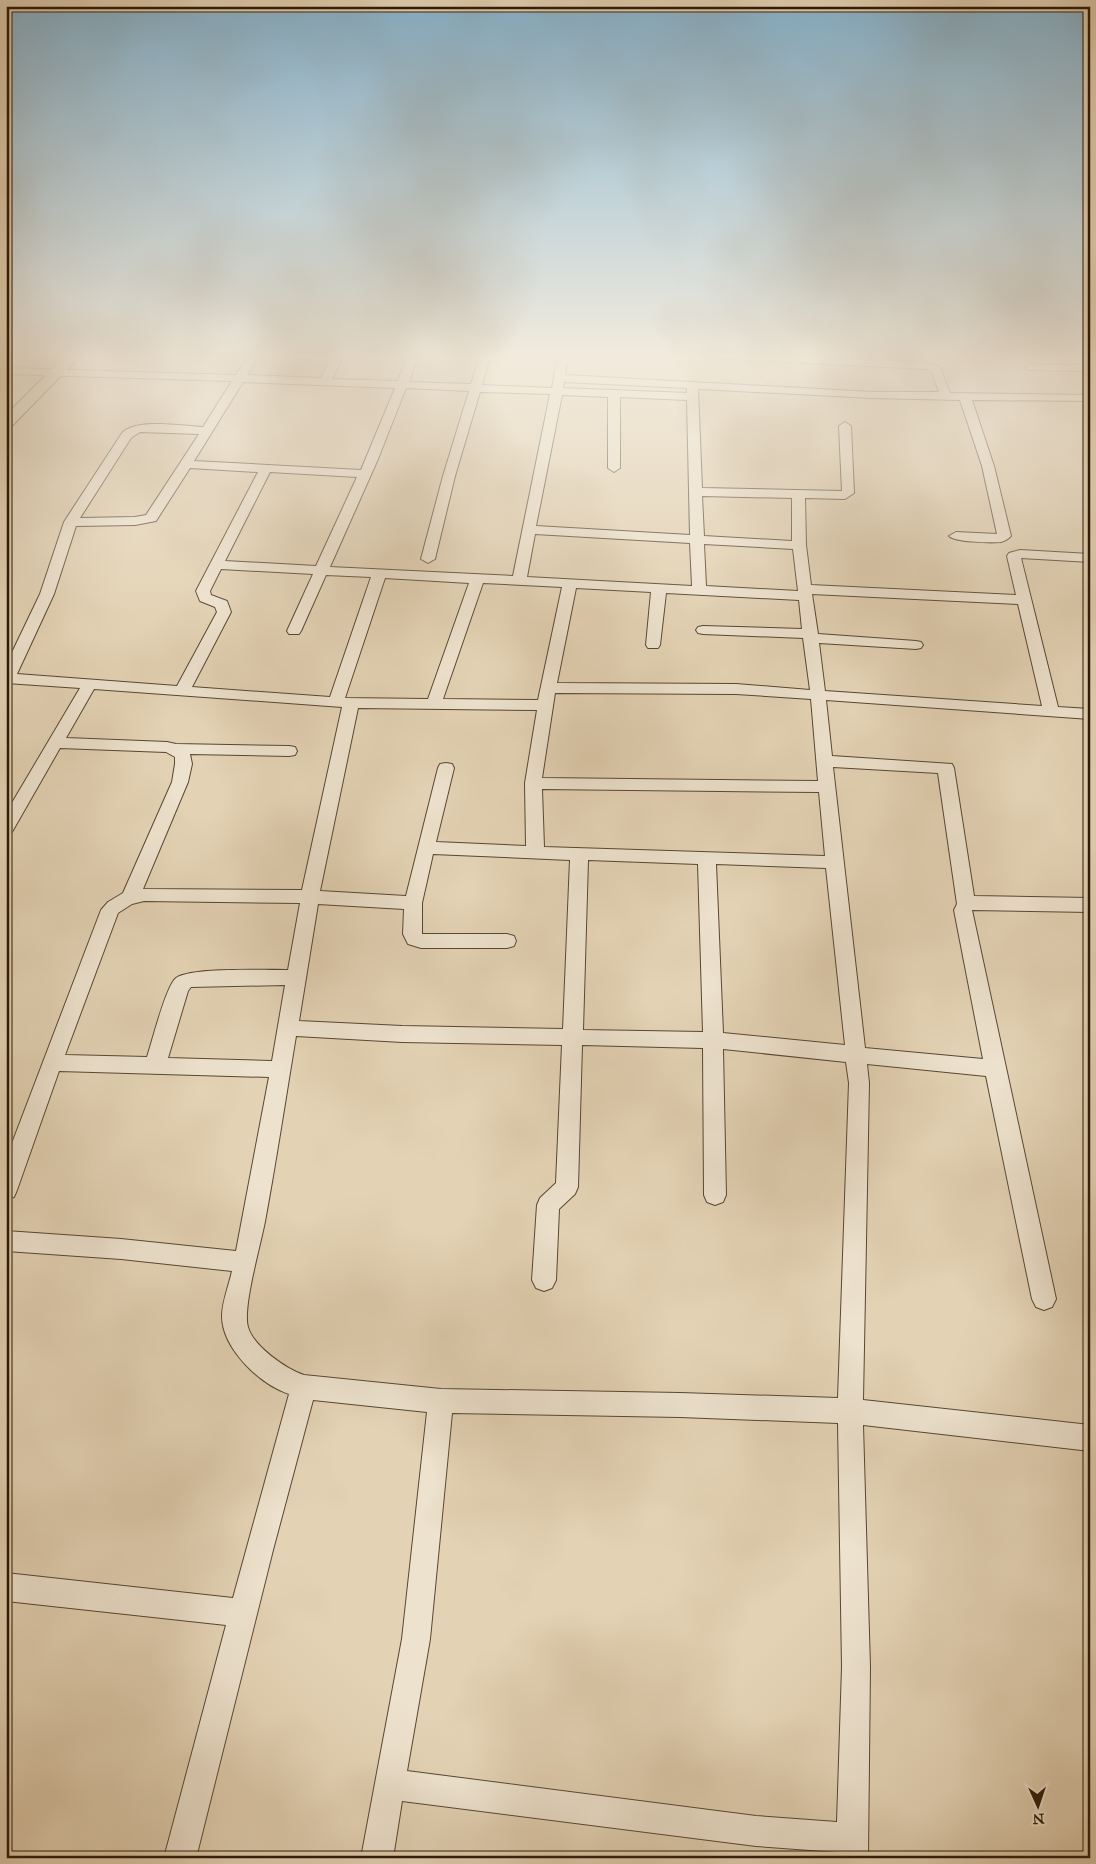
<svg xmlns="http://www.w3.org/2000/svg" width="1096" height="1864" viewBox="0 0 1096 1864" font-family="'IM FELL Great Primer',serif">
	<rect width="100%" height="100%" fill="#e3d2b4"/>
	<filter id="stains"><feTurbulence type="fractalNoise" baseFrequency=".004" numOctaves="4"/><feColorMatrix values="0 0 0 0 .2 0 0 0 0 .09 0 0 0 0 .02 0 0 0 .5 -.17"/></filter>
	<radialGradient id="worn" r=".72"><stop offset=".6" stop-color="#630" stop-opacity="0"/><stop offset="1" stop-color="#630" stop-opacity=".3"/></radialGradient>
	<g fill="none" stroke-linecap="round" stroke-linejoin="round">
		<defs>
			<path id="minor" d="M6,354L71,355L77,358L71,361L6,359Z
				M249,354H260L247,375L321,378L333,354H344L332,379L398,381L407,354H418L409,382L471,384L480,354H491L482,385L552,388L558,354H569L565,375L873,392H939L931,371L926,369L708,358L703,355L757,354L928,363L940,367L950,393L1090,395V401L972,400L994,466L1011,536C1008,539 1005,541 1001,542C991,543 954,542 949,536L956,532L997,534L982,466L960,400L873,398L698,389L702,488L842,491L839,426L845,422L851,426L854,493L845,499L805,498L806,545L811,585L1016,595L1007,556L1009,553L1020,550L1090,554V562L1021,558L1058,707L1090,709V719L826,700L832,756L952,764L954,768L974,896L1090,898V912L972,910L1056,1299L1052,1307L1044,1310L1036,1307L1032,1299L986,1076L867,1064L869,1083L863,1400L1090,1425V1451L863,1425L870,1667L868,1858H836L837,1852L756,1846L402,1801L393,1858H361L402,1639L427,1412L313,1400L273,1550L196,1858H164L226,1625L6,1601V1573L233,1598L289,1394C261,1385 222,1349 222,1316C222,1302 229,1285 232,1271L121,1259L6,1251V1231L121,1239L236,1251L269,1077L59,1071L17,1190L14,1197L6,1200V1159L101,910L108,902L123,893L172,782L175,764V757L166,752L60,748L12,832L6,834V813L80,688L6,683V665L40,594L64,522L122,433C137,418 181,426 203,427L232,381L6,374V368L236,375ZM243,382L395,388L361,470L194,461ZM564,382L687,388V393L563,388ZM406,388L469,391L443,476L421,559L428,563L435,559L455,476L480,392L550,394L513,576L330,567L378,459ZM562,395L608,397V468L614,472L620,468V397L687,400L690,535L536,526ZM140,432L199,434L146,515L135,517L80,518L131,438ZM190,468L258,472L196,591L200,601L215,607L217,612L177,686L17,674L54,594L76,526L135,525L156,521ZM270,472L357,477L316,566L225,561ZM702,496L792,498V541L704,536ZM535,534L690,543L692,586L527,577ZM704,544L793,549L798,591L706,586ZM221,569L313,574L287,631L289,634H299L301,631L326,575L371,577L330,697L192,687L231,612L227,601L211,595L210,591ZM385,578L469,583L428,699L345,698ZM483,583L562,587L538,700L443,699ZM576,588L651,592L646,645L648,648H658L660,645L666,593L799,600L802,629L703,626L698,627L696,630L698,633L703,634L803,638L810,690L736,684L557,683ZM812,594L1018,604L1042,706L825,691L819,643L916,649L921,648L923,645L921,642L916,641L818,634ZM94,689L342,707L302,890L143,889L188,782L192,764L190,754L289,756L295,755L297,751L295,747L289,746L176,744L167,742L66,738ZM555,693L736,694L811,699L818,781L542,778ZM358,708L537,710L525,783L526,846L436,842L454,768L452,764L446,763L440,764L438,768L406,896L320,891ZM833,767L938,773L957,904L954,910L983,1059L865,1048ZM542,789L819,792L825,856L544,847ZM433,854L570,860L563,1029L402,1026L299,1021L318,904L404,909L403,934L408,944L421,948H507L514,946L516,941L514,936L507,934H422V903ZM588,860L698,864L703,1032L583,1030ZM716,864L826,868L845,1045L723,1033ZM144,901L300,903L288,970C267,970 190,967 176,978C166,986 152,1042 147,1057L65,1055L118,913L132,904ZM285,985L272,1061L168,1058L188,991L191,987ZM296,1036L402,1042L562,1045L556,1183L540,1198L537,1205L532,1280L536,1288L544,1291L552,1288L556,1280L559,1209L575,1194L578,1187L582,1045L703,1048L704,1195L707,1202L715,1205L723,1202L726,1195L723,1049L846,1062L849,1083L838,1398L680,1393L441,1389L304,1375C286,1369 253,1346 248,1327C242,1307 262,1241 266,1216C277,1156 286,1096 296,1036ZM452,1413L680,1417L838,1423L842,1667L837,1822L756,1816L407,1771L430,1639Z
				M1031,365H1090V371L1027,370L1025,368Z"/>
			<path id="major" d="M67,354H82L11,427L6,428V415Z"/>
		</defs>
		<use href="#minor" stroke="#584732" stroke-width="2"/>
		<use href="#major" stroke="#2a1907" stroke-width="2"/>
		<use href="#minor" fill="#ede2ce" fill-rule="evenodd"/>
		<use href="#major" fill="#e3d2b4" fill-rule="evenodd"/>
	</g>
	<linearGradient id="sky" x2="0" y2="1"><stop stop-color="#87b5d1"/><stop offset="0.58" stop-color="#f2ebdd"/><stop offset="1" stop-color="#f2ebdd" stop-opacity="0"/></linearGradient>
	<rect width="1096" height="615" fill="url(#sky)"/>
	<rect width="1096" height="1864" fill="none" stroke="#e3d2b4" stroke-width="25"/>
	<rect x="8" y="8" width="1081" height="1849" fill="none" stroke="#2a1907" stroke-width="2.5"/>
	<rect x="12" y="12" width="1071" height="1839" fill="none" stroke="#2a1907"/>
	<g transform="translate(1038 1806) rotate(177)" stroke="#ede2ce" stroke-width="4" paint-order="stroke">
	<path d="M0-4L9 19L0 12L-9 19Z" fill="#2a1907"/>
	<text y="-8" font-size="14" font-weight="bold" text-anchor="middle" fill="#2a1907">N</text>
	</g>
	<rect width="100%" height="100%" filter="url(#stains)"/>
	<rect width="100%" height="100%" fill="url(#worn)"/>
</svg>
